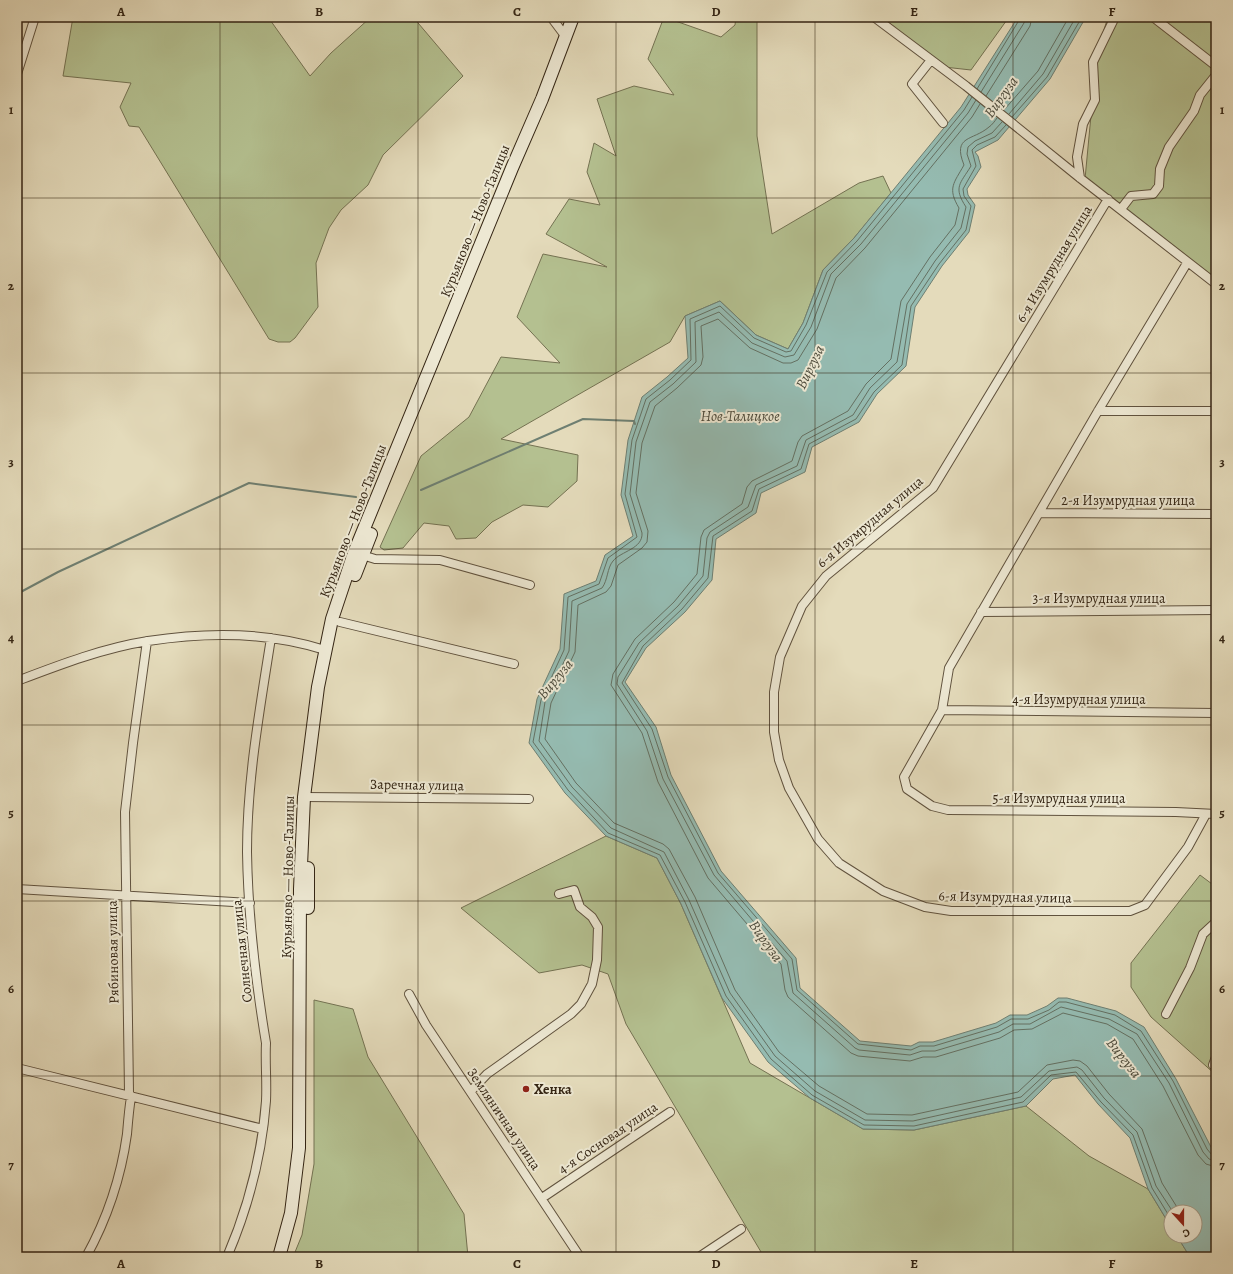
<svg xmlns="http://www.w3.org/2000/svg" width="1233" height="1274" viewBox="0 0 1233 1274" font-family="Alegreya,serif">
	<rect width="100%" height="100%" fill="#e4dbbb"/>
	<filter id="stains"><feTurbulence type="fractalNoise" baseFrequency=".005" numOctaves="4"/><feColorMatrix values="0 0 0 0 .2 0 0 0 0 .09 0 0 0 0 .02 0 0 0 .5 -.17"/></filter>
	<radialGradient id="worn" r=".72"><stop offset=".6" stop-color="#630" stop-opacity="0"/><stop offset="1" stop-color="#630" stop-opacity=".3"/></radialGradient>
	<path fill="#b4c090" stroke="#747252" d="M73,17H268L310,76L331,53L371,17H413L463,76L383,155L368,185L341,210L329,228L316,263L318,307L295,338L290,342H278L269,339L139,127L129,126L120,107L131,83L63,76Z
		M664,17L721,37L735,25L736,17H757V136L772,234L859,183L883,176L891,193L854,238L823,270L803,323L788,349L756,335L720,301L685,316L670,342L501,439L578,455L577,481L548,507L523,505L492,522L476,538L456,539L449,526L424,523L403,548L384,550L380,547L421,456L469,417L501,357L560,363L517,317L543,254L607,267L546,234L569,199L600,205L587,172L594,143L616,156L597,99L634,86L674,95L648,59Z
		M882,17H1009L971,70L944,67Z
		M1108,17H1216V281L1085,179L1097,52Z
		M606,836L657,858L681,904L750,1063L863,1129L914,1130L1026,1106L1089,1156L1148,1189L1171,1227V1236H1177L1190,1257H764L626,1024L608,974L582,965L539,973L461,908Z
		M1200,875L1216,887V1075L1151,1017L1131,987V963Z
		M314,1000L353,1009L368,1057L464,1214L468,1257H293L302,1235L314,1164Z"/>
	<path fill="#95bbb1" stroke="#6e7f72" d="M1018,17H1086L1050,79L998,140L975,152L978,156L981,167L967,189L968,195L975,205L969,232L942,266L915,307L906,366L877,394L859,422L812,447L805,472L761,493L756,513L716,539L712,580L685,612L646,648L625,682L656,727L671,775L721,871L796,958L800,988L860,1041L911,1046L919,1042H933L996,1023L1010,1015H1027L1047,1006L1058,998H1067L1116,1011L1144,1027L1176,1079L1211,1147L1216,1153V1257H1190L1177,1236H1195V1212H1171V1227L1148,1189L1130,1138L1098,1104L1075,1075L1053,1079L1026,1106L914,1130L863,1129L810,1098L768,1062L722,998L681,904L657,858L606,836L565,793L529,743L537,699L560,649L564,594L596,581L605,555L633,536L621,495L628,440L642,397L667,377L688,358L685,316L720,301L756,335L788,349L803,323L823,270L854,238L961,107Z"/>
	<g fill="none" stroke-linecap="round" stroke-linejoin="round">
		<path stroke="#647062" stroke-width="1" d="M977,89L1021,17
			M981,92L1024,23L1026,17
			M986,96L1030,26L1032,17
			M972,97L964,110L857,241L827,272L806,325L791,351L786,352L754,338L720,306L690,319L691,360L670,380L646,399L632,440L625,494L637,537L608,558L599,584L568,597L564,650L541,700L533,742L568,790L608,833L660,855L685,902L726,996L771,1059L812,1095L864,1125L914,1126L1023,1102L1051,1075L1076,1072L1101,1102L1133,1135L1152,1188L1171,1219
			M976,100L968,113L861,244L831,274L811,327L794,355L785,357L752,343L719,312L695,322L696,362L673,384L650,402L636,442L630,494L642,533C643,549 621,551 613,561C607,568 608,580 602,588L572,601L569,651L545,702L539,741L572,787L611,828L664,852L689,900L730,993L775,1056L815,1091L865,1120L913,1121L1021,1097L1049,1071L1077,1067L1082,1070L1104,1098L1137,1132L1156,1186L1173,1212
			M980,104L972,117L865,248L836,278L817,329L798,360L791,363H783L750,348L718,319L701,326L703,357L701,365L677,388L655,406L642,443L636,493L648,531L647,542L642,548L618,565L611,586L606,592L578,605L575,652L551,703L545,739L576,783L614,823L663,844L669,849L695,897L735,990L779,1052L819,1086L867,1114L912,1115L1018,1092L1047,1065L1073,1060L1080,1061L1087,1066L1109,1094L1142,1129L1162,1183L1180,1212
			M1004,110L1038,71L1069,17
			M1009,114L1043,74L1076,17
			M1012,117L1047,77L1082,17
			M997,118C995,121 992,125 989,127C973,141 952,135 964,165C954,183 947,188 959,208L955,225L930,257L901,301L891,359L866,384L848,411L802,436L798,442L792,461L752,481L747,487L742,504L704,530L701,537L697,574L674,602L635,639L613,674L611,685L642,733L658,782L708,878L781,964L785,990L788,997L851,1053L858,1056L910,1061L923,1057H936L1000,1038L1014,1030L1032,1029L1063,1013L1107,1024L1133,1039L1163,1086L1198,1155L1206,1164L1216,1167
			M1002,122L992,133L975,141L968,147L967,154L971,166C960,184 953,187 966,207L961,228L935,261L907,304L897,362L870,388L853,415L806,440L797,466L756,485L748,507L710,532L707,538L703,576L678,606L639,643L618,677L617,684L647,731L663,779L714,875L787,961L793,993L855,1048L859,1050L910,1055L922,1051H935L999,1032L1013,1024H1030L1061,1007L1109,1019L1137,1034L1169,1083L1203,1152L1209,1159L1216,1161
			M1006,125L995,137L977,145L972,150L976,166L963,189L964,196L971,206L966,230L939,264L911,306L902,365L874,392L856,419L809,444L801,469L759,489L752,511L713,536L708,578L682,609L643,646L622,683L652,729L668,777L718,873L792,959L797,990L858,1044L911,1050L920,1046H934L997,1027L1011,1019H1028L1049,1010L1059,1002H1066L1115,1015L1141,1031L1173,1081L1207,1149L1212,1155H1216"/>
		<path stroke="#6e7f72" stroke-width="2" d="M421,490L583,419L634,421L635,424
			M17,594L58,572L249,483L356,497"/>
		<defs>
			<path id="street" d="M551,17L566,37
				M874,17L966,86L1080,178L1216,284
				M1153,17L1216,66
				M931,60L912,84L943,123
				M17,74L35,17
				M1080,178L1077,157L1083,124L1095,100L1093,62L1115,17
				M1108,199L933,488L826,576L802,606L780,657L774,692V732L779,760L789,788L818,839L839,863L883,891L925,907L951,911H1130L1145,905L1188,847L1206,814
				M1121,209L1131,196L1153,194L1159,186L1160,169L1169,147L1194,111L1200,95L1216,75
				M1187,263L1098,411L949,668L942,710L904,777L907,789L932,806L948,810L1176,812L1216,814
				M1098,411H1216
				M1039,513L1216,514
				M362,555L375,559L440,560L530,585
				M981,612L1216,610
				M340,622L514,664
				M17,698V681C59,665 103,648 148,641C206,632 269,632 325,650
				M942,710L1216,713
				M304,797L529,799
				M17,889L250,903
				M409,994L426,1025L580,1257
				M1166,1014L1190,968L1203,934L1216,922
				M1213,1065L1216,1057
				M17,1068L263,1129
				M471,1091L487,1074L571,1014L581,1004L592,984L597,960L598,927L592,917L580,907L574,890L559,894
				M542,1198L670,1112
				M86,1257C107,1219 121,1177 127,1134C128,1122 129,1109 131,1097L129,1092L125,812L133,743L147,641
				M227,1257C248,1208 262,1155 266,1101C267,1082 265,1062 266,1043C256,983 248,913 247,852C247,780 260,708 271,638
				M699,1257L741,1229"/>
			<path id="secondary" d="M355,575L371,534
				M308,908V868
				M279,1257L291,1213L299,1148L300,889L304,797L318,687L332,619L354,553L512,168L542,99L573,17"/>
		</defs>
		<use href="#street" stroke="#60523e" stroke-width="10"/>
		<use href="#secondary" stroke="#342514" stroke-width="14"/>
		<use href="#street" stroke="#ede8d3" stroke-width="8"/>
		<use href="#secondary" stroke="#ede8d3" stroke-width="12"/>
	</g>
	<path fill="none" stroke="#342514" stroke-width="1" stroke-opacity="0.55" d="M220,17V1257M418,17V1257M616,17V1257M815,17V1257M1013,17V1257M17,198H1216M17,373H1216M17,549H1216M17,725H1216M17,901H1216M17,1076H1216"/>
	<circle fill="#8f2418" stroke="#ede8d3" stroke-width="1.5" cx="526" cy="1089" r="4"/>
	<g text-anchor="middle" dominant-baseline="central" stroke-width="4" stroke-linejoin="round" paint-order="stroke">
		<g font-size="14" fill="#342514" stroke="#ede8d3">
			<text transform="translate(475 221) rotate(-68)">Курьяново — Ново-Талицы</text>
			<text transform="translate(1054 264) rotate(-59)">6-я Изумрудная улица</text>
			<text x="1128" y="500">2-я Изумрудная улица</text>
			<text transform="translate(353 521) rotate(-69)">Курьяново — Ново-Талицы</text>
			<text transform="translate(870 522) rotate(-40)">6-я Изумрудная улица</text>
			<text x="1099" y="598">3-я Изумрудная улица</text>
			<text x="1079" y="699">4-я Изумрудная улица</text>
			<text transform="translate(417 785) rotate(1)">Заречная улица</text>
			<text x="1059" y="798">5-я Изумрудная улица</text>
			<text transform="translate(288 877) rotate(-89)">Курьяново — Ново-Талицы</text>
			<text transform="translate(1005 897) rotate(1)">6-я Изумрудная улица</text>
			<text transform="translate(242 951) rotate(-96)">Солнечная улица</text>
			<text transform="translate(113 952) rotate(-91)">Рябиновая улица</text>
			<text transform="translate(504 1119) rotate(56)">Земляничная улица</text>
			<text transform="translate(608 1138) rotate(-34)">4-я Сосновая улица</text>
		</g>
		<g font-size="14" font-weight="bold" fill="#342514" stroke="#ede8d3" text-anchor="start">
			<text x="534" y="1089">Хенка</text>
		</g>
		<g font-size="15" font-style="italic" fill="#4c4a3b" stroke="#ede8d3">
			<text transform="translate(1001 97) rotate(-54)">Виргуза</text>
			<text transform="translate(810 367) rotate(-64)">Виргуза</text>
			<text x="740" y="416">Нов-Талицкое</text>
			<text transform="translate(555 679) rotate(-50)">Виргуза</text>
			<text transform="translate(766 941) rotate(55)">Виргуза</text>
			<text transform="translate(1124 1058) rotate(52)">Виргуза</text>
		</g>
	</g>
	<rect width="1233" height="1274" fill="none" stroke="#e4dbbb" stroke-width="44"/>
	<g transform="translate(1183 1224) rotate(159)"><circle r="19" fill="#ede8d3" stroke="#a39a87"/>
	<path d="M0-3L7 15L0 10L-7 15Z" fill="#8f2418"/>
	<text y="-6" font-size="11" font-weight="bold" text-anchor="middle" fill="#342514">С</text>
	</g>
	<rect x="22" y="22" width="1189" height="1230" fill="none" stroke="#342514" stroke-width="1.5"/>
	<g font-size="13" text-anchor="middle" font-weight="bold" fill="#342514">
		<text x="121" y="16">A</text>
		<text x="319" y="16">B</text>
		<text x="517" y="16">C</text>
		<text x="716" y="16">D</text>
		<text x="914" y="16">E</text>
		<text x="1112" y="16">F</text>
		<text x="11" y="114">1</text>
		<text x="1222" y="114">1</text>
		<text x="11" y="290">2</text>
		<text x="1222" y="290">2</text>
		<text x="11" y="466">3</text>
		<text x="1222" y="466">3</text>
		<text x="11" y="642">4</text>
		<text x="1222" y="642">4</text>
		<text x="11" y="817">5</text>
		<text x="1222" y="817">5</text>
		<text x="11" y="993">6</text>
		<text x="1222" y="993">6</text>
		<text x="11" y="1169">7</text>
		<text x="1222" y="1169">7</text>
		<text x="121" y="1268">A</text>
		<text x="319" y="1268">B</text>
		<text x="517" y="1268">C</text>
		<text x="716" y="1268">D</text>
		<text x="914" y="1268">E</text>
		<text x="1112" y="1268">F</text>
	</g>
	<rect width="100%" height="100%" filter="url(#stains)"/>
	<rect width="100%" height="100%" fill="url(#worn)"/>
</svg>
